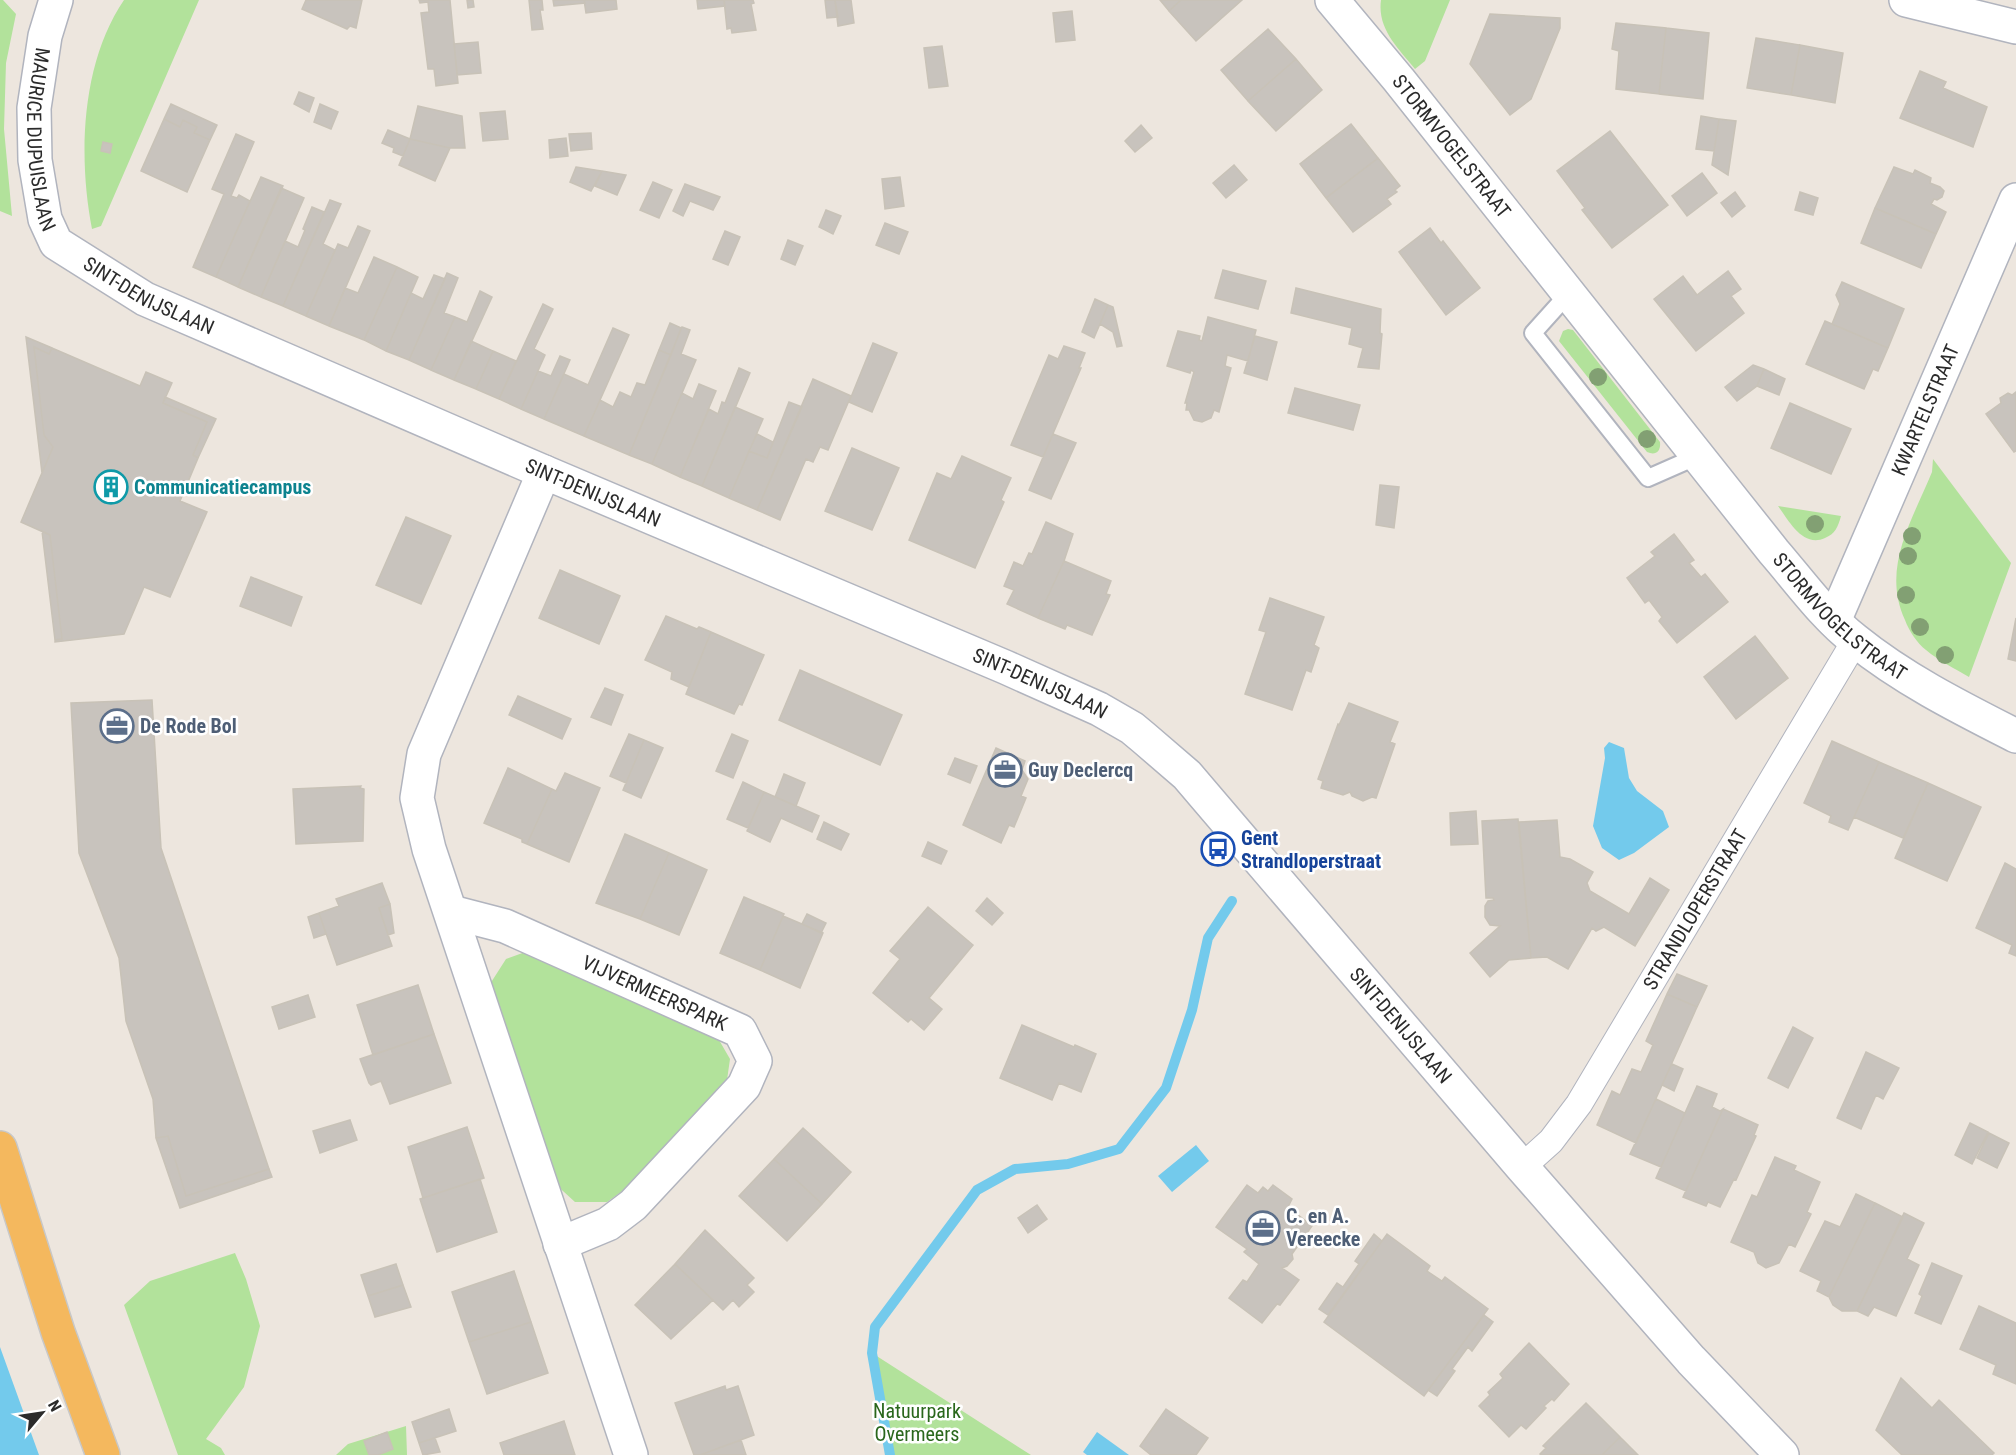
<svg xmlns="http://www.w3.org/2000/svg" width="2016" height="1455" viewBox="0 0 2016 1455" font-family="'Roboto Condensed',sans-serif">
	<rect width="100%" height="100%" fill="#ede6de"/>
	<path fill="#b2e29b" d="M0,0H3L16,14L6,63L4,129L12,216L0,211Z
		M124,0H199L101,226L92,229C78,157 81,63 124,0Z
		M1381,0H1450L1425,61L1415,69C1398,48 1377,29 1381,0Z
		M1568,329L1573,330L1660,442C1661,451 1656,456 1647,452L1559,341L1563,331Z
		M1933,459L2011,563L1969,677C1954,668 1939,661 1926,650C1917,643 1909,631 1905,620C1881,568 1912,521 1932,472Z
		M1778,506L1841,516C1838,527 1835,534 1825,538C1803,548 1789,521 1778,506Z
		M528,951L719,1040L730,1059L727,1080L641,1178L607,1202H575L552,1181L490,984L506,959Z
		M235,1253L246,1279L260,1326L244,1387L206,1439L221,1448L225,1455H178L124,1305L150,1281Z
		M872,1353L1031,1455H890Z
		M406,1426L407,1455H336L348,1444Z"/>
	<path fill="#73caec" d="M1609,742L1624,748L1629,778L1637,791L1663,811L1669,827L1634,853L1619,860L1602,848L1593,826L1605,758L1604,748Z
		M1196,1145L1209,1161L1172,1192L1158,1176Z
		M0,1347L39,1455H0Z
		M1097,1432L1129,1455H1087L1083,1452Z"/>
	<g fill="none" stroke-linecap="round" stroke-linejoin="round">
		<path stroke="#73caec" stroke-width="10" d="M890,1455L872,1353L875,1327L977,1190L1015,1169L1068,1164L1119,1149L1166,1088L1192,1010L1208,938L1232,901"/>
	</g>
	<path fill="#c8c3bd" stroke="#c8c2b7" stroke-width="1.5" d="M306,0H362L356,28L350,26L347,29L302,9Z
		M419,0H450L458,83L436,86L434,69H428L421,13L429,12L428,2L420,3Z
		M467,0H473L474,7L468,8Z
		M529,0H542L543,10H540L543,29L532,30Z
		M553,0H584L585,3L554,6Z
		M584,0H616L617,9L586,13Z
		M697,0H724L725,6L698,9Z
		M724,0H753L754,3L751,4L756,30L732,33L731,28L727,29Z
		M825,0H835L838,17L827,18Z
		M835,0H851L854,23L838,26Z
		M1160,0H1181L1169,11Z
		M1181,0H1242L1196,41L1169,11Z
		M1072,11L1075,40L1056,42L1053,13Z
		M1490,14L1560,18V28L1531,99L1510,115L1470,64Z
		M1616,23L1666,28L1659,94L1616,89L1619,51L1612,49Z
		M1666,28L1709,33L1703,99L1659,94Z
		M1268,29L1296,59L1248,101L1221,70Z
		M1756,38L1800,45L1791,95L1747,88Z
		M478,42L481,73L457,75L454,44Z
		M1800,45L1843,53L1835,103L1791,95Z
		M942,46L948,86L929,88L924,48Z
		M1296,59L1322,90L1276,131L1248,101Z
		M1920,71L1946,82L1943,88L1987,107L1973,147L1900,118Z
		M299,92L314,98L309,112L294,104Z
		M171,104L217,125L210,140L194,133L197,127L183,120L180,127L164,119Z
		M320,104L338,112L331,129L314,122Z
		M418,106L462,116L465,148H450L410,139Z
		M505,111L508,139L483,141L480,113Z
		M1701,116L1719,119L1714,151L1696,149Z
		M164,119L180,127L183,120L197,127L194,133L210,140L187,192L141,171Z
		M1719,119L1736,121L1728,175L1712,165Z
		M1351,124L1378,158L1326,198L1300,164Z
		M1141,125L1152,138L1135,152L1125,141Z
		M388,130L410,139L403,156L393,152L394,148L382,143Z
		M1610,131L1668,205L1612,248L1582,210L1585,208L1557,171Z
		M591,133L592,149L571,151L569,134Z
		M236,134L254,142L231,196L237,198L239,195L250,201L216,277L193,267L224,194L212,189Z
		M566,138L568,156L550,158L549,140Z
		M410,139L450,148L435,181L399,165Z
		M103,142L112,144L110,153L101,151Z
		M1378,158L1400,186L1395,190L1397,192L1387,199L1391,204L1353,232L1326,198Z
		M1234,165L1247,180L1226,198L1213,183Z
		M576,167L602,171L591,191L570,182Z
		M1894,167L1913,174L1915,170L1931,178L1930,183L1940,187L1944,191L1942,197L1937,200L1934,199L1931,204L1946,212L1936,234L1875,208Z
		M602,171L626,175L617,195L595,186Z
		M1702,173L1717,193L1687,216L1672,196Z
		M261,177L283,186L238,287L216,277Z
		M900,177L904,206L885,209L882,179Z
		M653,182L672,190L659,218L640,210Z
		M685,184L720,197L713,210L690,201L683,216L673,211Z
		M281,188L304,198L261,297L238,287Z
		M1735,192L1745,206L1732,217L1721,203Z
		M1800,192L1818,198L1813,215L1795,210Z
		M330,200L341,204L323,244L335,250L306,316L283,306Z
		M312,207L324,212L283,306L261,297L285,241L298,247L305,230L303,229Z
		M1875,208L1936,234L1921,268L1861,243Z
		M826,210L841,216L833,234L819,227Z
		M885,223L908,232L899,254L876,245Z
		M358,226L370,231L329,326L306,316L338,244L348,248Z
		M1430,228L1441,243L1443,241L1480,288L1446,315L1399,252Z
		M725,231L740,237L728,265L713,259Z
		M788,240L803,246L795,265L781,259Z
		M374,257L397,267L364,340L329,326L345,288L358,293Z
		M397,267L418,277L386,351L364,340Z
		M1223,270L1266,281L1258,309L1215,298Z
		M1728,271L1741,289L1731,296L1744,313L1696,351L1654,299L1683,276L1697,295Z
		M447,273L458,278L444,313L455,317L431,370L409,360Z
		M434,275L445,279L409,360L386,351L411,293L423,299Z
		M1842,282L1904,309L1888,348L1832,324L1840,304L1836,295Z
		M1296,288L1381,309L1380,333L1382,334L1379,369L1358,367L1363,348L1349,344L1352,328L1291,313Z
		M480,291L492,297L454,380L431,370L455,317L467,322Z
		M1095,299L1108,305L1094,338L1082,332Z
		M543,304L553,309L534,349L545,355L521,409L499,399Z
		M1108,305L1113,307L1122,346L1117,347L1113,332L1100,324Z
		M1208,317L1256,330L1248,361L1227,355L1225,366L1231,368L1219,412L1214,410L1211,418L1202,422L1194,420L1189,410H1186L1187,403H1185L1194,372L1191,370L1190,373L1167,366L1178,331L1200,336L1199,340L1202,341Z
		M1825,321L1888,348L1878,371L1873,369L1864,389L1806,364Z
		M670,323L681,328L671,355L659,350Z
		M682,327L690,330L681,354L696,360L652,464L629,455Z
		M613,328L629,335L584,436L544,419L564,374L588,385Z
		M1255,336L1277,342L1267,380L1244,373Z
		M26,337L52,348L49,354L34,347L44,435L53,447L42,473Z
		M471,341L493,351L476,389L454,380Z
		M873,343L897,353L872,412L849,402Z
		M1064,346L1085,353L1079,368H1081L1043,457L1011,445L1049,355L1058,359Z
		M34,347L49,354L52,348L140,386L146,372L172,383L163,403L207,422L193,455L198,458L180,501L207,512L170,597L144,587L124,634L55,642V640L62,639L50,535L21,522L53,447L44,435Z
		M659,350L671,355L629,455L584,436L600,400L613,407L620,392L631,397L637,383L645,385Z
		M493,351L516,361L499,399L476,389Z
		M560,356L570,360L544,419L521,409L538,371L551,376Z
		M1753,365L1764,369L1757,386L1737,401L1725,387Z
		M739,368L750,373L702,486L680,477L709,409L718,414L722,402L725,403Z
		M1764,369L1785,379L1779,395L1757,386Z
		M813,379L851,396L828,450L820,447L813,462L806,459L780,520L757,510Z
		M699,384L716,391L680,477L652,464L682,393L693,399Z
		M1295,388L1360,405L1353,430L1288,413Z
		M2016,392V451L2014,452L1986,414L2001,403L2000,398L2008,393L2012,395Z
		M165,397L216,419L198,458L193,455L207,422L163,403Z
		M789,402L802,407L757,510L729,498L749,451L767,458Z
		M1790,403L1851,429L1831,474L1771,448Z
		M735,407L763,419L729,498L702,486Z
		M757,434L773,442L767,458L749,451Z
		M1053,434L1076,443L1051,499L1029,490Z
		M852,448L899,468L872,530L825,511Z
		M962,456L1011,478L1001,500L1004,502L975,568L909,540L937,473L951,479Z
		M1380,485L1399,487L1394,528L1376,525Z
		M406,517L451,536L421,604L376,585Z
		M1046,522L1073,534L1064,561L1038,618L1007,604L1014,590L1004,586L1014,562L1023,566L1029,553L1032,554Z
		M42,531L50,535L62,639L55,640Z
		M1674,534L1694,560L1689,563L1701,577L1705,574L1728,602L1677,643L1659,621L1662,617L1649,600L1645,603L1627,578L1655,556L1651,552Z
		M1064,561L1111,581L1106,594L1110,595L1092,635L1067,625L1065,629L1038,618Z
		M560,570L620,596L599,644L539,618Z
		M251,577L302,597L291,626L240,606Z
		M1270,598L1324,617L1314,645L1319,648L1311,672L1306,670L1292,710L1245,694L1266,632L1259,630Z
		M666,616L697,629L699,627L711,632L689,687L671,679L672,672L645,660Z
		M2016,618V661L2008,659Z
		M711,632L764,655L742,705L739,704L734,714L686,694Z
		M1755,636L1788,678L1736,719L1704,677Z
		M800,670L902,715L880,765L779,720Z
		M605,688L623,695L611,725L591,717Z
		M518,696L571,719L562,739L509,715Z
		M152,700L161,848L269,1169L186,1196L168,1136L156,1138L153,1099L126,1021L119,958L79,853L71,703Z
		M1349,703L1398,722L1390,742L1395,744L1376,798L1372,797L1363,801L1352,796L1350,792L1343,795L1321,788L1323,781L1318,779L1338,724L1339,725Z
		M629,734L644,740L626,783L610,776Z
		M732,734L748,741L733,778L716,771Z
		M644,740L663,748L641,798L623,790Z
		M1832,741L1879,762L1848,830L1829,822L1831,816L1804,803Z
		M996,748L1025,761L1022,770L1028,779L1021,796L1026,798L1014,827L1009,825L1001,843L963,825Z
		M955,758L977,766L970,783L948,774Z
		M1879,762L1928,783L1903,838L1854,817Z
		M508,768L552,789L527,844L522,842V839L484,823Z
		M565,773L600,788L569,862L527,844L552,789L556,791Z
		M784,774L805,783L796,806L775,797Z
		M743,782L764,792L748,828L727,819Z
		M1928,783L1981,807L1947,881L1895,858Z
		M361,786L360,788L364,789L363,841L296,844L293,789Z
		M764,792L819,816L812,832L781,818L770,842L747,831Z
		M1476,811L1478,844L1451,845L1450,813Z
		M1518,819L1531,958L1509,960L1490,977L1470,953L1500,926L1490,925L1485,917V906L1488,901L1494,900L1493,898H1486L1482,821Z
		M1557,820L1560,857L1570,859L1593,872L1587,883L1590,891L1629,914L1650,878L1669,890L1635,946L1604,927L1596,931L1592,928L1568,969L1547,957L1531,958L1519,822Z
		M824,822L849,834L841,850L817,839Z
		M625,834L669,853L640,919L596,903Z
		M928,842L947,851L941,864L922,856Z
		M669,853L707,870L679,935L640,919Z
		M2005,863L2016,869V956L2009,953L2012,945L1976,928Z
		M382,883L390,904L379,908L392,946L337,965L319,913L339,906L336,899Z
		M744,897L784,914L760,970L720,953Z
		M987,898L1003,913L992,925L976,911Z
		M390,904L394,933L388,935L379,908Z
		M928,907L973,945L929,998L942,1009L924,1030L911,1019L908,1022L873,993L900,959L890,951Z
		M319,913L326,934L314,938L308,917Z
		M807,914L826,923L821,933L802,924Z
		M783,916L823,933L800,988L760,970Z
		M1677,974L1707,986L1697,1007L1667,994Z
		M418,985L434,1034L373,1055L357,1005Z
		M1667,994L1697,1007L1636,1143L1597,1125L1612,1091L1620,1095L1632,1069L1641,1072L1653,1045L1646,1041Z
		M308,995L315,1017L279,1029L272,1007Z
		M1022,1025L1074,1047L1075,1045L1096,1054L1081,1092L1059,1083L1052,1100L1000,1078Z
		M1793,1027L1813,1038L1788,1088L1768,1078Z
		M434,1034L451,1083L390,1104L381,1081L371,1085L369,1083L360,1059Z
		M1866,1052L1899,1068L1883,1099L1876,1095L1861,1129L1837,1118Z
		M1672,1064L1683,1069L1674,1091L1662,1085Z
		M1697,1086L1717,1094L1712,1107L1720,1111L1723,1109L1686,1191L1656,1178Z
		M1656,1099L1685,1113L1661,1167L1630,1154Z
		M1723,1109L1758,1125L1754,1135L1756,1136L1736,1180L1734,1179L1720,1207L1708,1202L1706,1206L1683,1197Z
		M350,1120L357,1140L320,1153L313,1131Z
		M1970,1123L1988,1132L1972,1164L1955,1155Z
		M467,1127L484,1178L423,1198L408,1147Z
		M803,1128L851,1172L822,1204L774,1159Z
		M1989,1133L2009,1143L1997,1168L1977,1158Z
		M168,1136L186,1196L269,1169L272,1177L180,1208L156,1138Z
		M1775,1157L1796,1166L1794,1170L1820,1182L1807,1212L1811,1214L1795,1247L1789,1244L1779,1263L1766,1268L1758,1263L1754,1252L1731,1242L1752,1195L1757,1197Z
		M774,1159L822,1204L787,1241L739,1196Z
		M480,1179L497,1232L437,1252L420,1199Z
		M1247,1185L1258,1193L1263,1187L1268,1191L1273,1185L1292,1199L1288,1207L1312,1226L1292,1254L1293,1259L1287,1266L1282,1268L1299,1280L1280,1305L1277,1304L1262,1323L1229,1298L1243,1280L1247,1282L1259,1264L1244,1252L1247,1249L1216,1227Z
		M1856,1194L1875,1203L1829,1297L1817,1291L1821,1281L1800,1271L1825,1221L1840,1227Z
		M1875,1203L1903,1217L1857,1311H1842L1833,1305L1829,1297Z
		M1037,1205L1047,1219L1028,1233L1018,1218Z
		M1904,1213L1924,1223L1907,1259L1919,1265L1896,1316L1874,1307L1868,1316L1857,1311Z
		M705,1230L754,1278L747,1285L754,1292L739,1307L733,1300L723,1310L675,1264Z
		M1374,1234L1382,1241L1328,1315L1319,1309L1337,1283L1343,1287L1359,1264L1355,1261Z
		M1387,1234L1430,1266L1427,1271L1442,1281L1445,1277L1488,1309L1424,1396L1324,1322Z
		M1932,1263L1962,1276L1941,1324L1915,1313L1922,1296L1919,1294Z
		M396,1264L403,1285L368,1296L361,1275Z
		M675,1264L713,1300L671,1339L635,1305Z
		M514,1271L531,1322L469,1342L452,1292Z
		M403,1285L411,1307L375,1317L368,1296Z
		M1979,1306L2016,1323V1384L1993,1374L1996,1365L1960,1349Z
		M1484,1315L1493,1322L1472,1351L1468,1347L1452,1369L1455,1371L1437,1396L1428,1390Z
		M531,1322L548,1373L487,1394L469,1342Z
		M1529,1343L1569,1384L1554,1401L1552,1399L1544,1406L1546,1408L1526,1429L1521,1425L1509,1437L1479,1406L1490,1395L1488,1392L1503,1378L1500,1374Z
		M1901,1378L1932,1408L1939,1400L1994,1453L1992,1455H1902L1876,1430Z
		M725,1386L726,1390L738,1386L754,1435L700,1455H694L675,1403Z
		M1586,1403L1620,1437L1602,1455H1541L1540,1454L1546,1448L1543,1446Z
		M449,1409L456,1431L419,1443L412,1422Z
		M1166,1409L1208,1438L1196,1455H1151L1140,1446Z
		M564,1421L575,1455H504L500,1443Z
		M387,1432L393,1449L378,1455H369L364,1441Z
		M1620,1437L1638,1455H1602Z
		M435,1438L440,1452L423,1455L419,1443Z
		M741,1440L746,1455H700Z"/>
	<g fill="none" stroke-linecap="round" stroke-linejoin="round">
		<defs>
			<path id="service" d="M1569,293L1533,333L1648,478L1698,456"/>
			<g id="pedestrian">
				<path id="s1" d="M1522,1167L1551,1141L1579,1104L1855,641"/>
			</g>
			<g id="minor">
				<path id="s2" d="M1332,0L1399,80L1774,552C1800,582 1824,616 1855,640C1903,679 1961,708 2016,736"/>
				<path d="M1906,0L2016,27"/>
				<path d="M544,472L424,754L417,798L429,849L631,1455"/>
				<path id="s3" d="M1834,621L2016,200"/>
				<path id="s4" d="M451,912L505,926L740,1031L755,1061L744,1086L633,1205L608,1224L560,1244"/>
			</g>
			<g id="tertiary">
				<path id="s5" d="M56,0L45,36L34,108L35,160L45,219L56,243L145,299L544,472L1005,667L1099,709L1132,728L1144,738L1187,775L1210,802L1522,1167L1691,1360L1782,1455"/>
			</g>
			<path id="trunk" d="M0,1148L58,1332L103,1455"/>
		</defs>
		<use href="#service" stroke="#b1b4be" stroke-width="20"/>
		<use href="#pedestrian" stroke="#b1b4be" stroke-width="28"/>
		<use href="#minor" stroke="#b1b4be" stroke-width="36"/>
		<use href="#tertiary" stroke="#b1b4be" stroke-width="36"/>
		<use href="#trunk" stroke="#c8c8c8" stroke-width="36"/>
		<use href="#service" stroke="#fff" stroke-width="16"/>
		<use href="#pedestrian" stroke="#fff" stroke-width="26"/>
		<use href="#minor" stroke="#fff" stroke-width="33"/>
		<use href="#tertiary" stroke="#fff" stroke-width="33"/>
		<use href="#trunk" stroke="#f4b85e" stroke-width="33"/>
	</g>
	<g fill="#82a073">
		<circle cx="1598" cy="377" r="9"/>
		<circle cx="1647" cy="439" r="9"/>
		<circle cx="1815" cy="524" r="9"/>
		<circle cx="1912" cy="536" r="9"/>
		<circle cx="1908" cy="556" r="9"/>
		<circle cx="1906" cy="595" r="9"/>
		<circle cx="1920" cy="627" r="9"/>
		<circle cx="1945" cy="655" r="9"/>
	</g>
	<defs>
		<symbol id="building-ring" viewBox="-11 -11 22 22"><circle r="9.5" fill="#fff" stroke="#0f9aa8" stroke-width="1.5"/><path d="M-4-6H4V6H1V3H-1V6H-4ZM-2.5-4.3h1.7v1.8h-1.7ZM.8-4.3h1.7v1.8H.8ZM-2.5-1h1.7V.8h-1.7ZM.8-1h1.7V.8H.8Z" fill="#0f9aa8"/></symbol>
		<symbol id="office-ring" viewBox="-11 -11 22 22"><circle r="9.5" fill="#fff" stroke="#5c6f8a" stroke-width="1.5"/><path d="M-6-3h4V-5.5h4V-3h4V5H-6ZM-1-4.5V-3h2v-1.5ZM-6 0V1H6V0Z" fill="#5c6f8a"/></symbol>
		<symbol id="bus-ring" viewBox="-11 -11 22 22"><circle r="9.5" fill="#fff" stroke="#1a4fb4" stroke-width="1.5"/><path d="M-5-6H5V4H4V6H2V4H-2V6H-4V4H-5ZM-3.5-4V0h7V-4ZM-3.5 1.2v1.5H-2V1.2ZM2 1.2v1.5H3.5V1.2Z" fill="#1a4fb4"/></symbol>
	</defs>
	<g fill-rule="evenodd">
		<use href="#building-ring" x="92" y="468" width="38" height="38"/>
		<use href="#office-ring" x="98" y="707" width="38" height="38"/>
		<use href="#office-ring" x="986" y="751" width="38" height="38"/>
		<use href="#bus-ring" x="1199" y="830" width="38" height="38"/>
		<use href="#office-ring" x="1244" y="1209" width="38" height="38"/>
	</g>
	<g text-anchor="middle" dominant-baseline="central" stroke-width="5" stroke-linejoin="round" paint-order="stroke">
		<g font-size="20" fill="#2b2b2b" stroke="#fff">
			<text stroke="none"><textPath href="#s5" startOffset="142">MAURICE DUPUISLAAN</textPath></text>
			<text stroke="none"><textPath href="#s2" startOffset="189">STORMVOGELSTRAAT</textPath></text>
			<text stroke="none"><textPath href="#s5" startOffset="356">SINT-DENIJSLAAN</textPath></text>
			<text stroke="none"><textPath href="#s3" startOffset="230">KWARTELSTRAAT</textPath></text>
			<text stroke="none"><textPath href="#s5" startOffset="842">SINT-DENIJSLAAN</textPath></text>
			<text stroke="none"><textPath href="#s2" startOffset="800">STORMVOGELSTRAAT</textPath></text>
			<text stroke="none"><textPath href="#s5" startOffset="1328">SINT-DENIJSLAAN</textPath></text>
			<text stroke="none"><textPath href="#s1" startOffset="312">STRANDLOPERSTRAAT</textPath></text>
			<text stroke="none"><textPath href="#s4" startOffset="220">VIJVERMEERSPARK</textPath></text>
			<text stroke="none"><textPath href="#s5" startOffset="1832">SINT-DENIJSLAAN</textPath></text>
		</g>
		<g font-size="20" font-weight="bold" fill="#0d838f" stroke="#fff" text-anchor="start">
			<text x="134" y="487">Communicatiecampus</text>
		</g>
		<g font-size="20" font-weight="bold" fill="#4e5e75" stroke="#fff" text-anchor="start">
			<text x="140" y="726">De Rode Bol</text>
			<text x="1028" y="770">Guy Declercq</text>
			<text x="1286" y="1216">C. en A.<tspan x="1286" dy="23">Vereecke</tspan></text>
		</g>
		<g font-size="20" font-weight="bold" fill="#164399" stroke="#fff" text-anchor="start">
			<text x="1241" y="838">Gent<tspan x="1241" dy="23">Strandloperstraat</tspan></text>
		</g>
		<g font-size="20" fill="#2a671c" stroke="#fff">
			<text x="917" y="1411">Natuurpark<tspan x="917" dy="23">Overmeers</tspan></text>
		</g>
	</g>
	<g transform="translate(42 1413) rotate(61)" stroke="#ffffff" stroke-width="4.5" paint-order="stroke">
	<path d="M0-4.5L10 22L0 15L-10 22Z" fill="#2b2b2b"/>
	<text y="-9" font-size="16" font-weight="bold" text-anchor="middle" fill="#2b2b2b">N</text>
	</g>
</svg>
